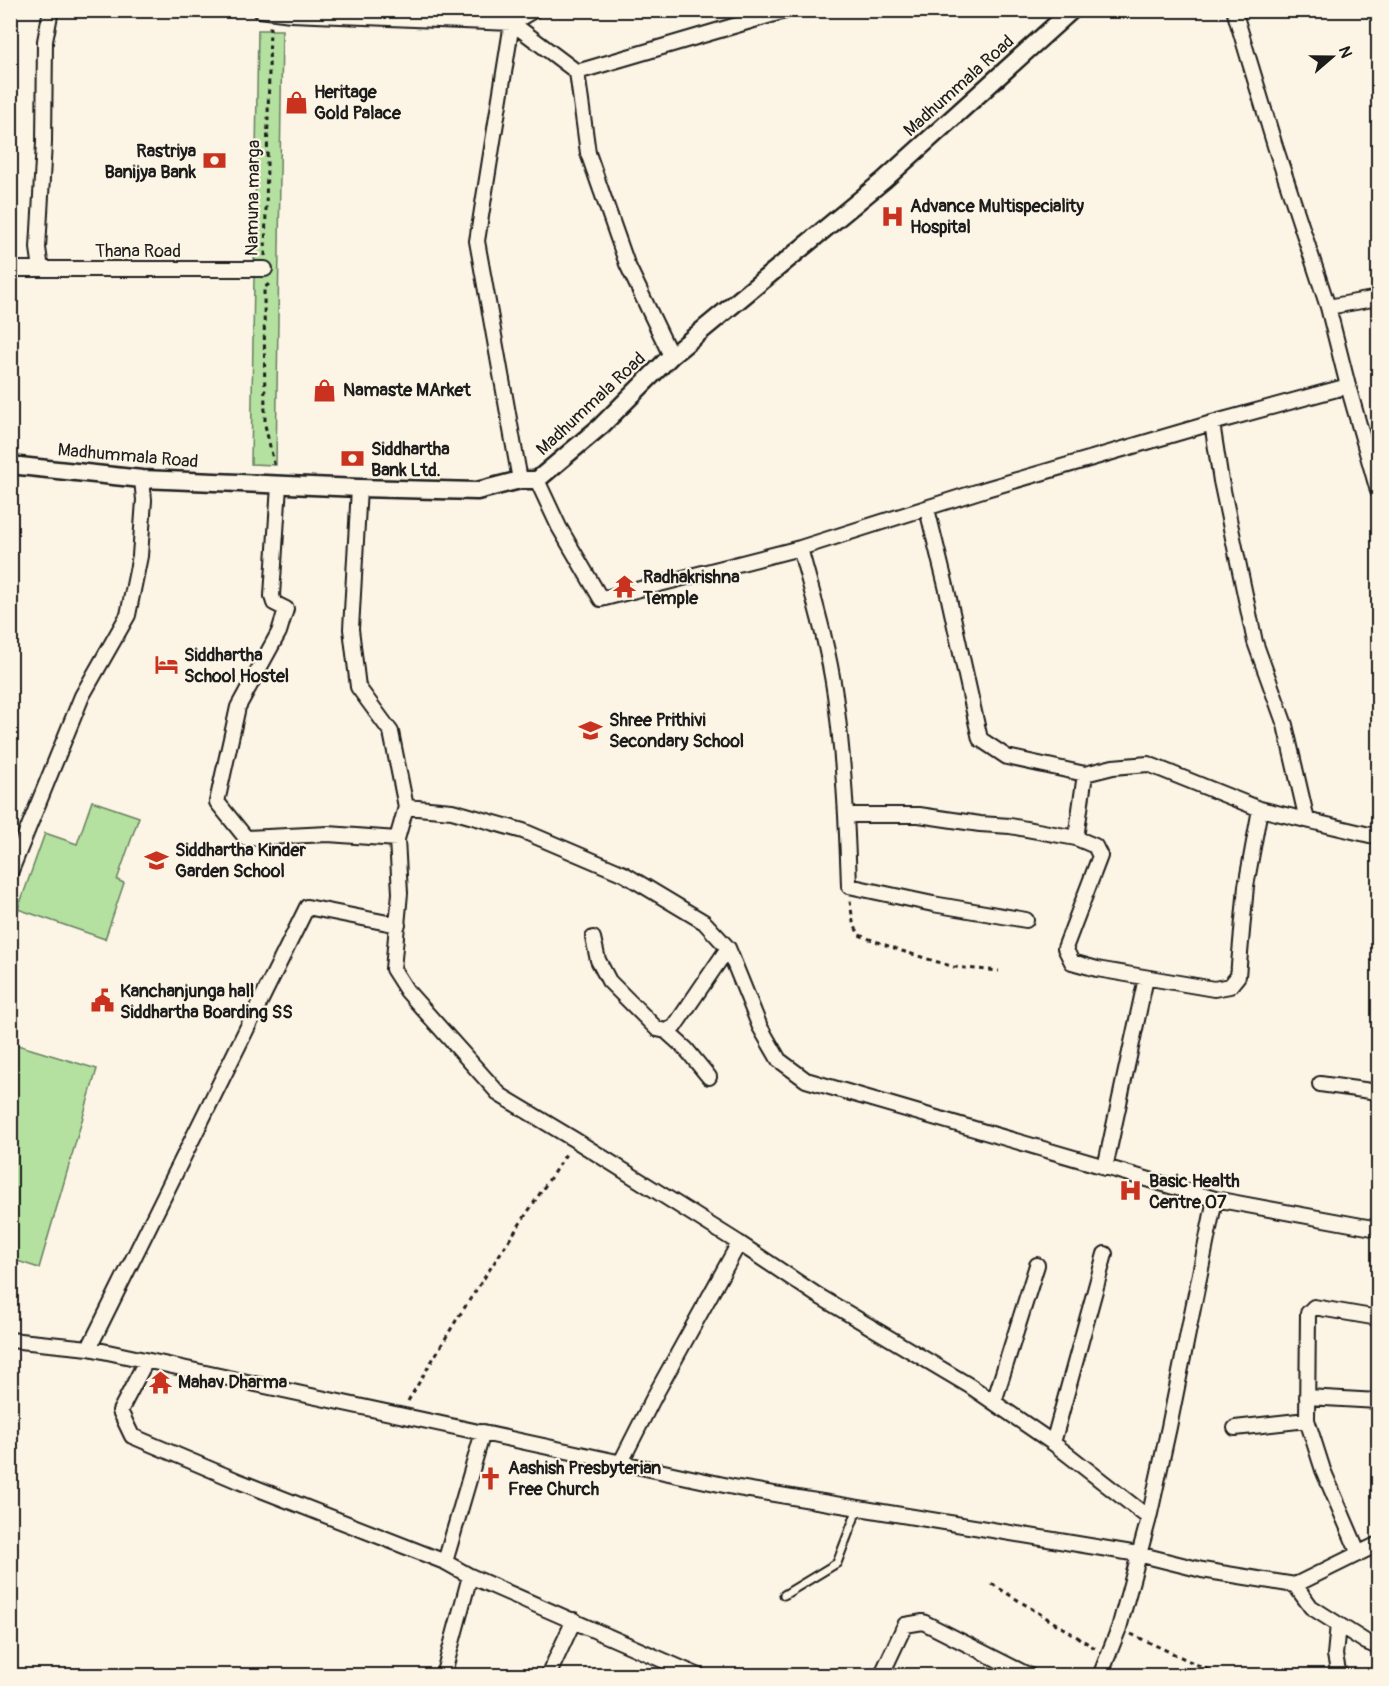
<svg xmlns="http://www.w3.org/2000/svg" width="1389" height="1686" viewBox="0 0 1389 1686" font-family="Pangolin,sans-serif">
	<rect width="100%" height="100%" fill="#fcf5e5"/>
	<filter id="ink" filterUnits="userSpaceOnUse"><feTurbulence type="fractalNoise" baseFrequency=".0167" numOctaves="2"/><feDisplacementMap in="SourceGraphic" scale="12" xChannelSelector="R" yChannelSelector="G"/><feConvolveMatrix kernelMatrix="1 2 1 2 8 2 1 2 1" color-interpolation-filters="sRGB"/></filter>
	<g filter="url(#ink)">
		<path fill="#b4e1a0" stroke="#687e5e" stroke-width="1.5" d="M258,30H282L276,465L251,464Z
			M92,801L139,817L117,880L124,883L105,939L18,909L45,833L77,844Z
			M11,1043L97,1069L39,1268L11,1259Z"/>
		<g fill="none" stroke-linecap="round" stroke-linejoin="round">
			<defs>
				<path id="service" d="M784,1595L837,1563L858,1508"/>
				<path id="minor" d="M260,10L291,14L290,10
					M1234,10L1275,146L1328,307L1348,386L1378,491
					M291,14L512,23L577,72L588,153L627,264L671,356
					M577,72L788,10
					M10,269H265
					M41,269L38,248L44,143L45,41L51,10
					M1328,307L1378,298
					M1212,423L1221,481L1255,642L1285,725L1307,820
					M520,480L477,241L512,23L534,10
					M537,480L559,527L601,599L800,548L986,489L1212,423L1348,386
					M279,485L272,596L274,603L286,609L279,632L238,707L217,802L246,838L328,834L397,839
					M359,488L351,629L358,687L391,732L406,807L397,839L400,893L393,969L407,991L500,1095L575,1140L739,1243L817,1295L970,1386L1053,1443L1149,1518
					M927,509L947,590L980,739L1007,757L1085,774L1113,767L1148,764L1260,809L1378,837
					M800,548C813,596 828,645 835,695C844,758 847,822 849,886L933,904L1026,920
					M406,807L452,811L523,831L624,874L704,922L728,948L760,1027L779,1060L806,1080L1215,1199L1378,1229
					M846,815H919L980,824L1010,826L1076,838L1095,846L1100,856L1065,948L1072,962L1097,969L1214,989L1230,986L1238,976L1246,886L1260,809
					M1076,838L1085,774
					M10,873L82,696L128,615L140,556L144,500L142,479
					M593,938L598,960L609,981L657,1029L666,1031L674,1027L728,948
					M666,1031L686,1049L709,1077
					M1320,1084L1378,1092
					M1105,1168L1146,978
					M10,1340L89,1348L738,1488L1138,1554L1202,1570L1295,1585L1378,1544
					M89,1348L307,907L398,925
					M146,1361L120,1411L132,1436L238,1481L445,1562
					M1307,1397L1378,1401
					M994,1402L1037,1265
					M1235,1428L1307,1420
					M483,1432L445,1562L470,1576L699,1676
					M1053,1443L1105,1254
					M620,1464L654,1397L739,1243
					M1359,1554L1323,1470L1307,1420L1308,1313L1314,1307L1378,1318
					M1295,1585L1311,1607L1366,1642L1378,1647
					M1338,1624L1335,1655L1339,1676
					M443,1676L470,1576
					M548,1676L574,1620
					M881,1676L905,1625L923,1622L1030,1676
					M1100,1676L1119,1628L1149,1518L1169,1427L1215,1199"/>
				<path id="tertiary" d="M10,465L142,479L359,488L477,491L520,480H537L601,426L671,356L884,180L1072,10"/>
			</defs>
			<use href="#service" stroke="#1c1c1c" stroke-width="11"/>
			<use href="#minor" stroke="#1c1c1c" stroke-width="18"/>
			<use href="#tertiary" stroke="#1c1c1c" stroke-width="21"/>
			<path stroke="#1c1c1c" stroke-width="3" stroke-dasharray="4.5 4.5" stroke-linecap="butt" d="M265,256L270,26
				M269,284L264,288L265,425L275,468
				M850,901L853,922L859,935L902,951L954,967L999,971
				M408,1401L457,1319L568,1151
				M992,1584L1095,1648
				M1131,1634L1213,1672"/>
			<use href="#service" stroke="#fcf5e5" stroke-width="7"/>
			<use href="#minor" stroke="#fcf5e5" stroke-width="14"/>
			<use href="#tertiary" stroke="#fcf5e5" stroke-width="16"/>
		</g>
	</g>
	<defs>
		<symbol id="shop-bare" viewBox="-9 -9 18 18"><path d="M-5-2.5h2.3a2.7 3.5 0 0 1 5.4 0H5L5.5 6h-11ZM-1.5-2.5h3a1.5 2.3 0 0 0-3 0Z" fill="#c8321e" stroke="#fcf5e5" stroke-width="2.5" paint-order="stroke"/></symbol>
		<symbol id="bank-bare" viewBox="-9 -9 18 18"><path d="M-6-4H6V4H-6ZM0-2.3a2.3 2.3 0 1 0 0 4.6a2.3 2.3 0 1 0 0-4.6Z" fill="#c8321e" stroke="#fcf5e5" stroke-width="2.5" paint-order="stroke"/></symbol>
		<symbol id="hospital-bare" viewBox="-9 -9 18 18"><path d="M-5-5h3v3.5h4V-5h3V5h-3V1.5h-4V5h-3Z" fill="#c8321e" stroke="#fcf5e5" stroke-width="2.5" paint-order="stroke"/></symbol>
		<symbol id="temple-bare" viewBox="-9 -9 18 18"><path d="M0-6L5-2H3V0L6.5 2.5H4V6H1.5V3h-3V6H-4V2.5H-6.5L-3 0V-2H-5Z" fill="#c8321e" stroke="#fcf5e5" stroke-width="2.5" paint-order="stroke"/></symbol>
		<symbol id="hotel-bare" viewBox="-9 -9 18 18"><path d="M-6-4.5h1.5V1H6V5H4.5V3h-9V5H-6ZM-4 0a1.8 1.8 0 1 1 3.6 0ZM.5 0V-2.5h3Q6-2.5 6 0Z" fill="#c8321e" stroke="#fcf5e5" stroke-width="2.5" paint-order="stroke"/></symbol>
		<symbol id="school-bare" viewBox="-9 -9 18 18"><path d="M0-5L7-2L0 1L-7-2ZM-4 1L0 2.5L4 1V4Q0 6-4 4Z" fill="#c8321e" stroke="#fcf5e5" stroke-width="2.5" paint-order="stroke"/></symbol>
		<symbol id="civic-bare" viewBox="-9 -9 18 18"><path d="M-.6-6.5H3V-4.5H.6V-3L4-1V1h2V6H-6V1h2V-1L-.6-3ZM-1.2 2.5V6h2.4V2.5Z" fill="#c8321e" stroke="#fcf5e5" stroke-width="2.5" paint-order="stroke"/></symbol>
		<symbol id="church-bare" viewBox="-9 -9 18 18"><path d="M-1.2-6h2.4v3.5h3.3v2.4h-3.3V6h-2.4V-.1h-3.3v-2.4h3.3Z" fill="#c8321e" stroke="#fcf5e5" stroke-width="2.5" paint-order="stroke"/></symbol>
	</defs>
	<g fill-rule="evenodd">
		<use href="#shop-bare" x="280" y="86" width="33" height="33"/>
		<use href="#bank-bare" x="198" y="144" width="33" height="33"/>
		<use href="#hospital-bare" x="876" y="200" width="33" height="33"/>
		<use href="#shop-bare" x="308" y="374" width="33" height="33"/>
		<use href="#bank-bare" x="336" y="442" width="33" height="33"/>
		<use href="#temple-bare" x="608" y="570" width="33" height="33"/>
		<use href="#hotel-bare" x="150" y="648" width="33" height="33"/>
		<use href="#school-bare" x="574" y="714" width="33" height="33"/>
		<use href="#school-bare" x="140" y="844" width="33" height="33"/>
		<use href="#civic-bare" x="86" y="984" width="33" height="33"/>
		<use href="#hospital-bare" x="1114" y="1174" width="33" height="33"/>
		<use href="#temple-bare" x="144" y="1366" width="33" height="33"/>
		<use href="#church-bare" x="474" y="1462" width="33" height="33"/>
	</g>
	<g text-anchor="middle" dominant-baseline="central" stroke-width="4.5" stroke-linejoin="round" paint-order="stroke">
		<g font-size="18" fill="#1c1c1c" stroke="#fcf5e5">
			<text transform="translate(959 86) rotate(-42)">Madhummala Road</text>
			<text transform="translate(253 198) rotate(-89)">Namuna marga</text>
			<text x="138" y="251">Thana Road</text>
			<text transform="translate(591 404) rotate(-43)">Madhummala Road</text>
			<text transform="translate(128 456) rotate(5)">Madhummala Road</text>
		</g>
		<g font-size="18" font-weight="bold" fill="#1c1c1c" stroke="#fcf5e5" text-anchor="start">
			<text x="314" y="92">Heritage<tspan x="314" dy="21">Gold Palace</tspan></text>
			<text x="196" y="151" text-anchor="end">Rastriya<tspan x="196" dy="21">Banijya Bank</tspan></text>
			<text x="910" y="206">Advance Multispeciality<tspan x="910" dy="21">Hospital</tspan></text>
			<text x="343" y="390">Namaste MArket</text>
			<text x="371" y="449">Siddhartha<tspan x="371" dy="21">Bank Ltd.</tspan></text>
			<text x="643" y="577">Radhakrishna<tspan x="643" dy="21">Temple</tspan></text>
			<text x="184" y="655">Siddhartha<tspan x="184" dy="21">School Hostel</tspan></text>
			<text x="609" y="720">Shree Prithivi<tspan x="609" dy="21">Secondary School</tspan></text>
			<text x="175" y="850">Siddhartha Kinder<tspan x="175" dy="21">Garden School</tspan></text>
			<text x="120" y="991">Kanchanjunga hall<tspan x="120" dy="21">Siddhartha Boarding SS</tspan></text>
			<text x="1149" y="1181">Basic Health<tspan x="1149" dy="21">Centre 07</tspan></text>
			<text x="178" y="1382">Mahav Dharma</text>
			<text x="508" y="1468">Aashish Presbyterian<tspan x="508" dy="21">Free Church</tspan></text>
		</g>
	</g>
	<rect width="1389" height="1686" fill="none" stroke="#fcf5e5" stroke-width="36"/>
	<rect x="18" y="18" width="1353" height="1650" fill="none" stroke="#1c1c1c" stroke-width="2" filter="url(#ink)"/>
	<g transform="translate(1332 57) rotate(70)" stroke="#fcf5e5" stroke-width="4.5" paint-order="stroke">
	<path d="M0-4.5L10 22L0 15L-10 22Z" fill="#1c1c1c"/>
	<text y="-9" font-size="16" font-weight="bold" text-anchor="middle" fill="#1c1c1c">N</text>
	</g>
</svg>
